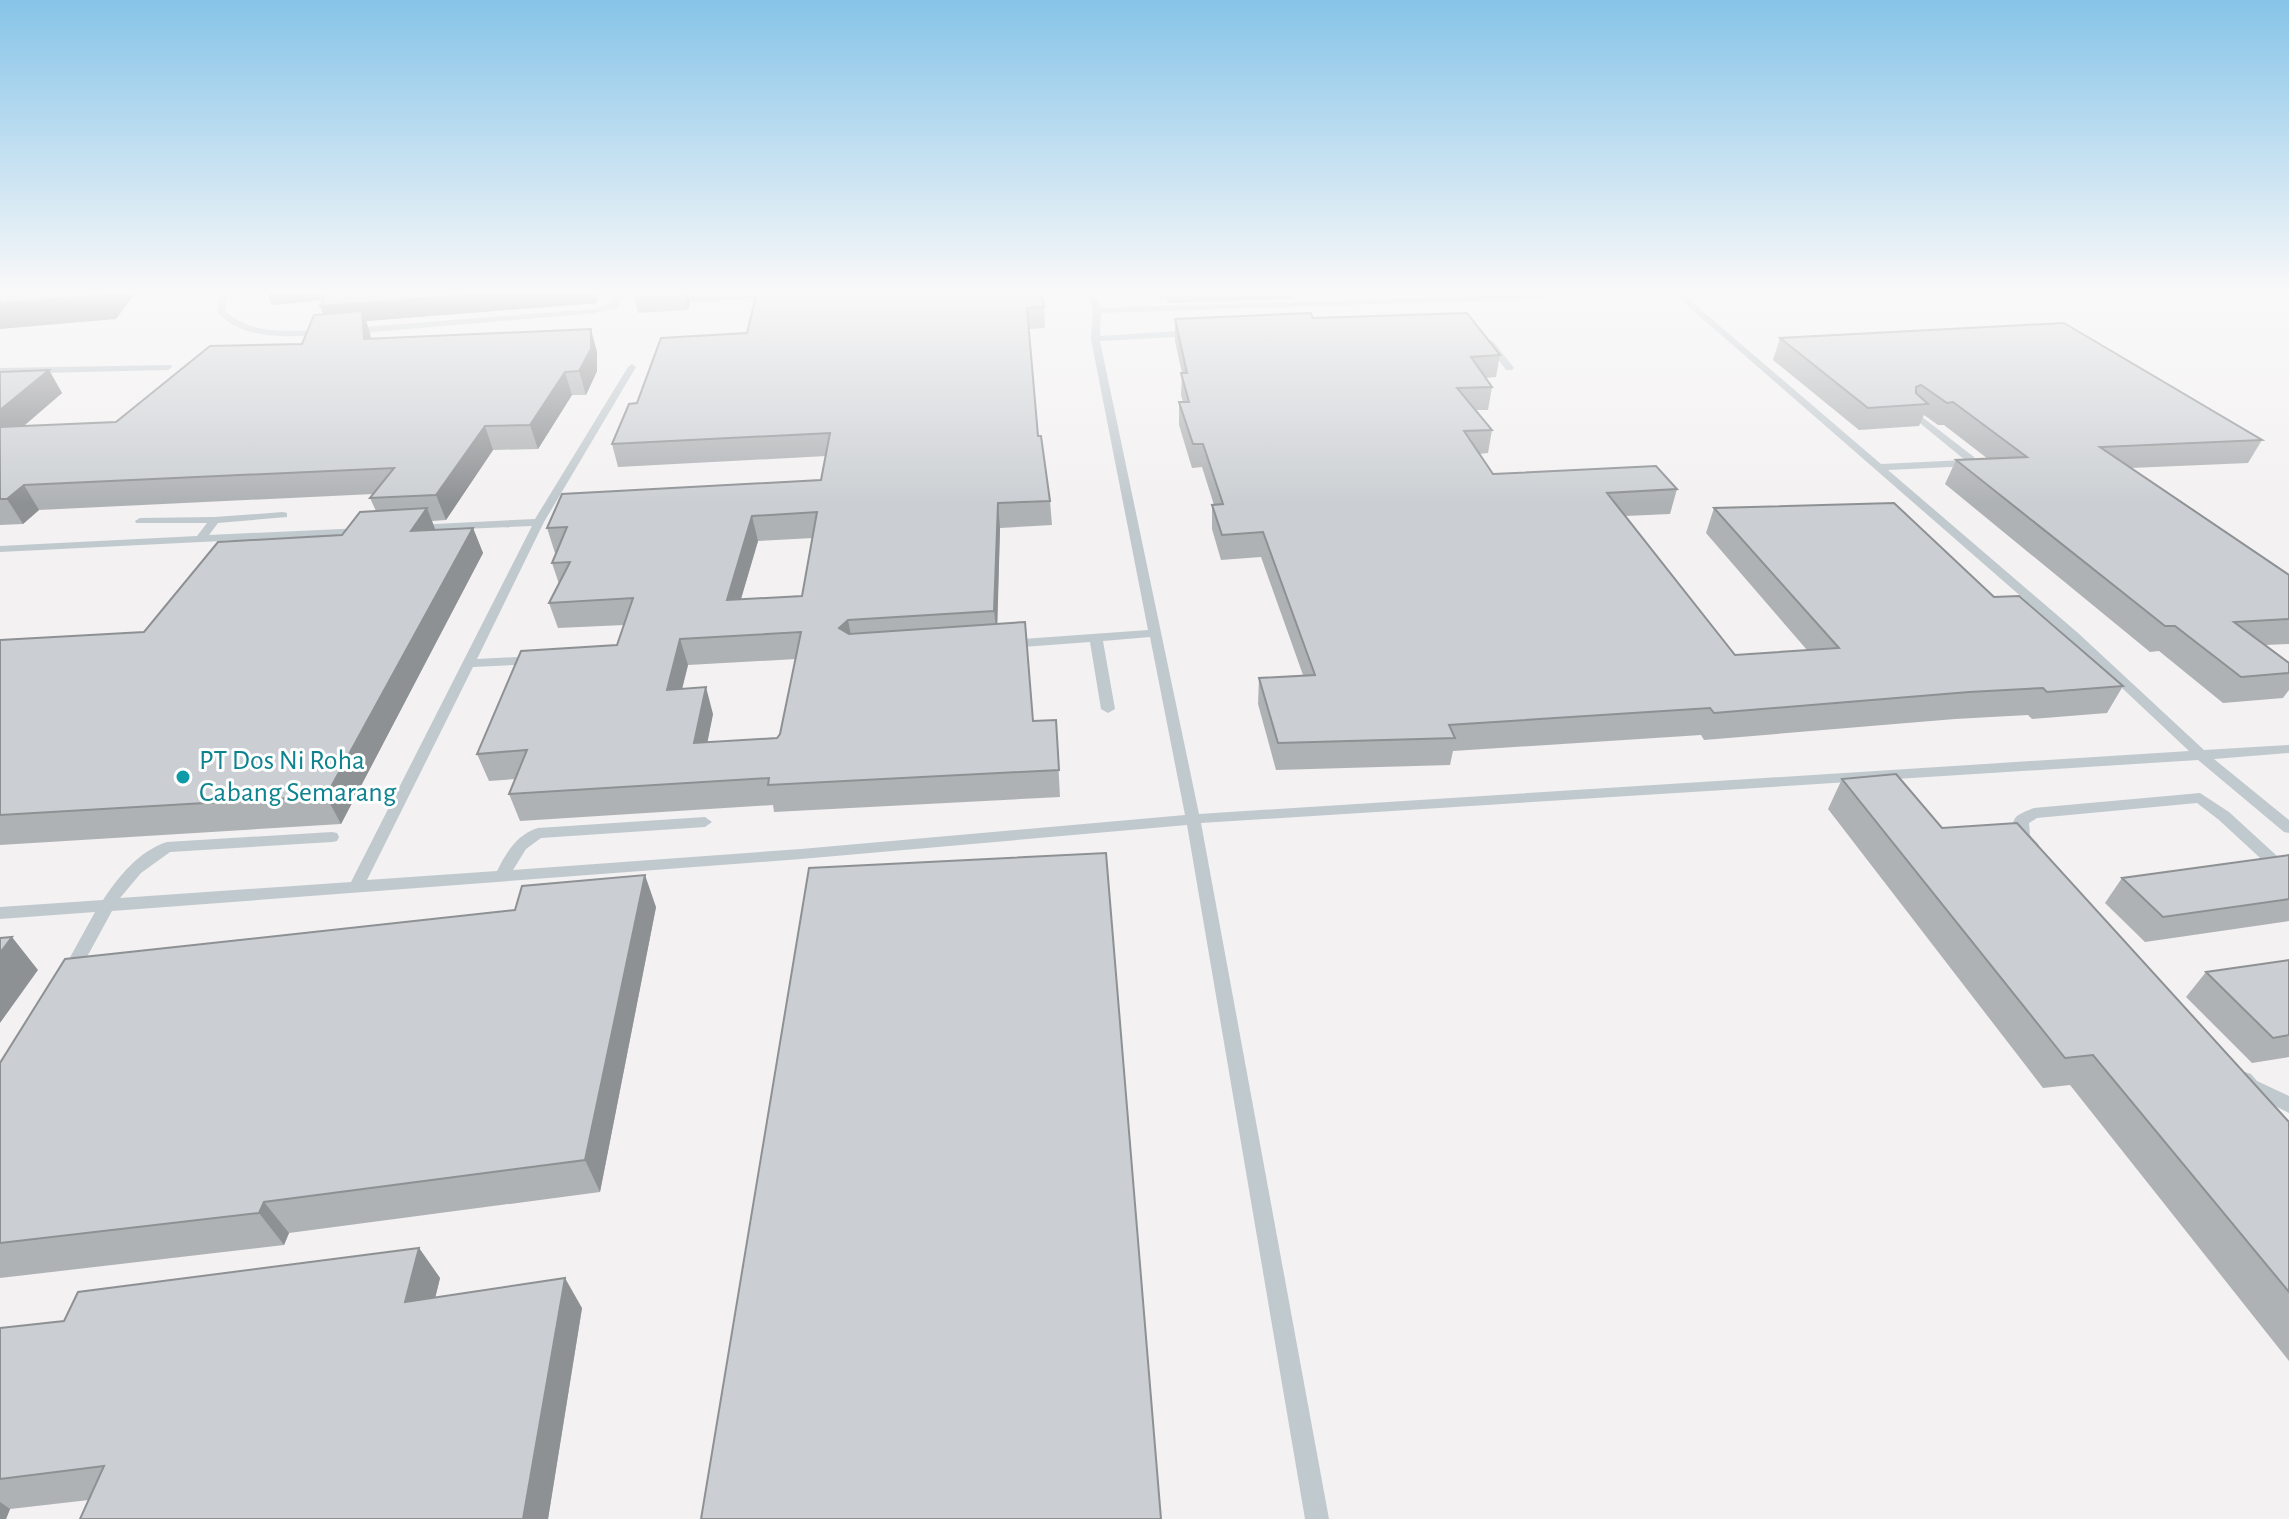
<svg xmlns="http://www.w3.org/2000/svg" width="2289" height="1519" viewBox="0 0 2289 1519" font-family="'Alegreya Sans',sans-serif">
	<rect width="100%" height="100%" fill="#f3f1f1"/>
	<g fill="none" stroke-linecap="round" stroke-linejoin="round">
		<path fill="#c0c9ce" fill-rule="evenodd" d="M224,292H232L226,301V312C254,336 291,331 325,329L329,332L325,335C288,336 246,342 218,313V301Z
			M613,292H621L622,298L618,308L594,313L350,334L346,331L350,328L594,309L612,304Z
			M1088,292H1096L1100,308L1613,292H1680L1881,464L1965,460L1910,415V411L1913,410L1974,457L1976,463L1971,466L1888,470L2078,633L2204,750L2289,745V753L2214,759L2289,820V833L2284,832L2198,760L1201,823L1329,1519H1305L1187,825L801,859L112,911L76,977L70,978L64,977L62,972L95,912L0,919V907L103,900C119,876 139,851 167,842L332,832L337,833L339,837L337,841L332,842L170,852L141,873L120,898L351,882L532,526L415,531L409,528L415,525L535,519L628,367L632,364L636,367L544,522L477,659L536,656L542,660L536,664L473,667L367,880L497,871C507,852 516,835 538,828L705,817L712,822L705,827L541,838L526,849L513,870L801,849L1185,815L1150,637L1103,641L1115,709L1108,713L1101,709L1090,642L1008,648L1002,644L1008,640L1148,630L1091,339L1093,311ZM1674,294L2070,639L2189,751L1199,814L1100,341L1194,336L1198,333L1194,330L1100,336L1101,313Z
			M1487,341H1493L1514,368L1512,370H1506L1486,343Z
			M171,365L172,367L168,370L0,374V368Z
			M283,512L287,513V517L218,523L209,535L363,528L369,531L363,534L0,552V546L197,536L207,523H136L135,521L140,518L215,517Z
			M2200,793L2229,812L2289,867V882L2284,880L2219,820L2197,803L2037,818L2029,823L2030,835L2039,845L2036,849C2023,851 2005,830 2016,817C2020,813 2029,810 2034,808Z
			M2245,1072L2251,1074L2257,1081L2289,1096V1113L2245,1091L2236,1079L2239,1074Z"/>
	</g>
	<path fill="#afb2b5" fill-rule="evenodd" d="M266,292H598L597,303L366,321L370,333L371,339L597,352V371L586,395H572L538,449L493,450L446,520L432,521L435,530L473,528L483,553L341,824L0,845V640L144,632L342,535L376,511L370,498L373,494L39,510L23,524L0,525V372L49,370L62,393L24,426L116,422L302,344L324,314L323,300L272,305Z
		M633,292H1041L1044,307L1045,328L1029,329L1038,436L1050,501L1052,525L1000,528L997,624L1033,721L1056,720L1060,797L774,812L773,805L520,821L509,794L515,779L489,781L477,754L617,645L624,625L558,628L549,603L559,584L552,563L556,552L555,553L547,528L821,480L826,456L618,467L612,444L637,403L747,333L755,299L690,302L688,310L638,313ZM813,538L802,596L741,599L758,541ZM796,659L780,734L777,738L707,742L713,714L682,689L688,665Z
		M1156,292H1314V295L1294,296V299L1167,303L1166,299H1158Z
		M1313,318L1500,355L1496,377L1485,378L1492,387L1488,410H1476L1492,430L1488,453L1479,454L1493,474L1677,489L1670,514L1625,516L1735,655L1807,650L1706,533L1714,508L1994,597L2123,686L2107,713L2032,719L2028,715L1955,719L1704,740L1701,735L1453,751L1450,765L1276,770L1258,704L1259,678L1303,675L1261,557L1221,560L1212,529V505H1214L1202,467L1192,468L1179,425V402H1183L1181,395L1182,373L1175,341V319Z
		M1780,338L2262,440L2248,463L2131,468L2289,575V644L2266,645L2289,663V690L2283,698L2223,703L2159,651L2150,652L1945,484L1956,460L1988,459L1944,425H1938L1924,415L1919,426L1859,430L1773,360Z
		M1842,779L1942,828L2289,1122V1361L2070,1085L2043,1088L1828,809Z
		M2289,855V921L2145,942L2105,903L2122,878Z
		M656,907L600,1192L289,1233L284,1245L0,1278V1063Z
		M2289,960V1057L2252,1063L2186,997L2206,972Z
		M419,1248L440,1278L435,1298L582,1308L548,1519H80L89,1500L10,1509L6,1519H0V1328L64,1321Z"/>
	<path fill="#8e9194" d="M106,292H136L116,319L0,329V303Z
		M266,292H337L339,298L272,305Z
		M509,292H598L597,303L366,321L370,333L372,361L328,324L320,306Z
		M684,292H688L690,302L688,310Z
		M591,329L597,352V371L586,395L579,371Z
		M49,370L62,393L0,446V410Z
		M565,372L572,395L538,449L530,425Z
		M485,426L493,450L446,520L436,495Z
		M24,485L39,510L23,524L7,499Z
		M998,503L1000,528L997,637L994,611Z
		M427,508L437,534L411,531Z
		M752,516L758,541L733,626L727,600Z
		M473,528L483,553L341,824L326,796Z
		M848,620L853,646L839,628Z
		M680,639L688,665L675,717L667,690Z
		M706,687L713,714L702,770L694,743Z
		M645,875L656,907L600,1192L585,1160Z
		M12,937L38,970L0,1023V953Z
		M264,1202L289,1233L284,1245L259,1213Z
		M419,1248L440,1278L427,1332L405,1302Z
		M565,1278L582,1308L548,1519H523Z
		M0,1502L10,1509L6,1519H0Z"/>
	<path fill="#cbcfd3" stroke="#8e9194" stroke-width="2" fill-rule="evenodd" d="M0,292H106L104,295L0,303Z
		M327,292H509L320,306Z
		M757,292H1041L1044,307L1027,308L1038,436H1041L1050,501L998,503L994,611L848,620L839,628L849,634L1025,622L1033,721L1056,720L1059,770L768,785L769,778L509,794L527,750L477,754L521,651L617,645L633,598L549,603L570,562L552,563L567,527L547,528L562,494L821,480L830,433L612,444L629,404L637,403L661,338L747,333ZM817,512L802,596L727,600L752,516ZM801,632L780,734L777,738L694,743L706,687L667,690L680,639Z
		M362,311L364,339L591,329V349L579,371L565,372L530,425L485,426L436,495L370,498L394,468L24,485L7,499H0V427L116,422L210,346L302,344L314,315Z
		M1311,313L1313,318L1467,313L1500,355L1471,357L1492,387L1457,388L1492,430L1464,431L1493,474L1656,466L1677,489L1607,493L1735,655L1839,648L1714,508L1894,503L1994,597L2019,596L2123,686L2047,692L2043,688L1969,692L1714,713L1710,708L1449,725L1455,738L1278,743L1259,678L1315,675L1263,532L1222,535L1212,505L1223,504L1203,444H1193L1179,402H1189L1181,373H1187L1175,319Z
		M2064,323L2262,440L2100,447L2289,575V619L2234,622L2289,663V673L2241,677L2175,626H2165L1956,460L2027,457L1953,402L1947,403L1921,385L1916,387V393L1928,404L1868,408L1780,338Z
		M49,370L0,410V372Z
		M427,508L411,531L473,528L326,796L0,815V640L144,632L218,542L342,535L360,512Z
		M1896,774L1942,828L2017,823L2289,1122V1292L2093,1055L2065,1058L1842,779Z
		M1106,853L1161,1519H701L809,868Z
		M2289,855V899L2163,917L2122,878Z
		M645,875L585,1160L264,1202L259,1213L0,1243V1063L65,959L515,910L522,886Z
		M12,937L0,953V938Z
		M2289,960V1035L2273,1038L2206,972Z
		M419,1248L405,1302L565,1278L523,1519H80L104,1466L0,1479V1328L64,1321L78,1292Z"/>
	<linearGradient id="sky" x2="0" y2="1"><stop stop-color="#86c4e8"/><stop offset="0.58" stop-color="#faf9f9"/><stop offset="1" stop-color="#faf9f9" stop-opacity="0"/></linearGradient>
	<rect width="2289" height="504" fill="url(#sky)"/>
	<circle fill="#0f9aa8" stroke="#fff" stroke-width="3" cx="183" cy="777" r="8"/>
	<g text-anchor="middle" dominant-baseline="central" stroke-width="6" stroke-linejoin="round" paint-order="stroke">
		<g font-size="28" fill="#0d838f" stroke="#fff" text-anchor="start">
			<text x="199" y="761">PT Dos Ni Roha<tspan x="199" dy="32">Cabang Semarang</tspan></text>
		</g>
	</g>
</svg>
